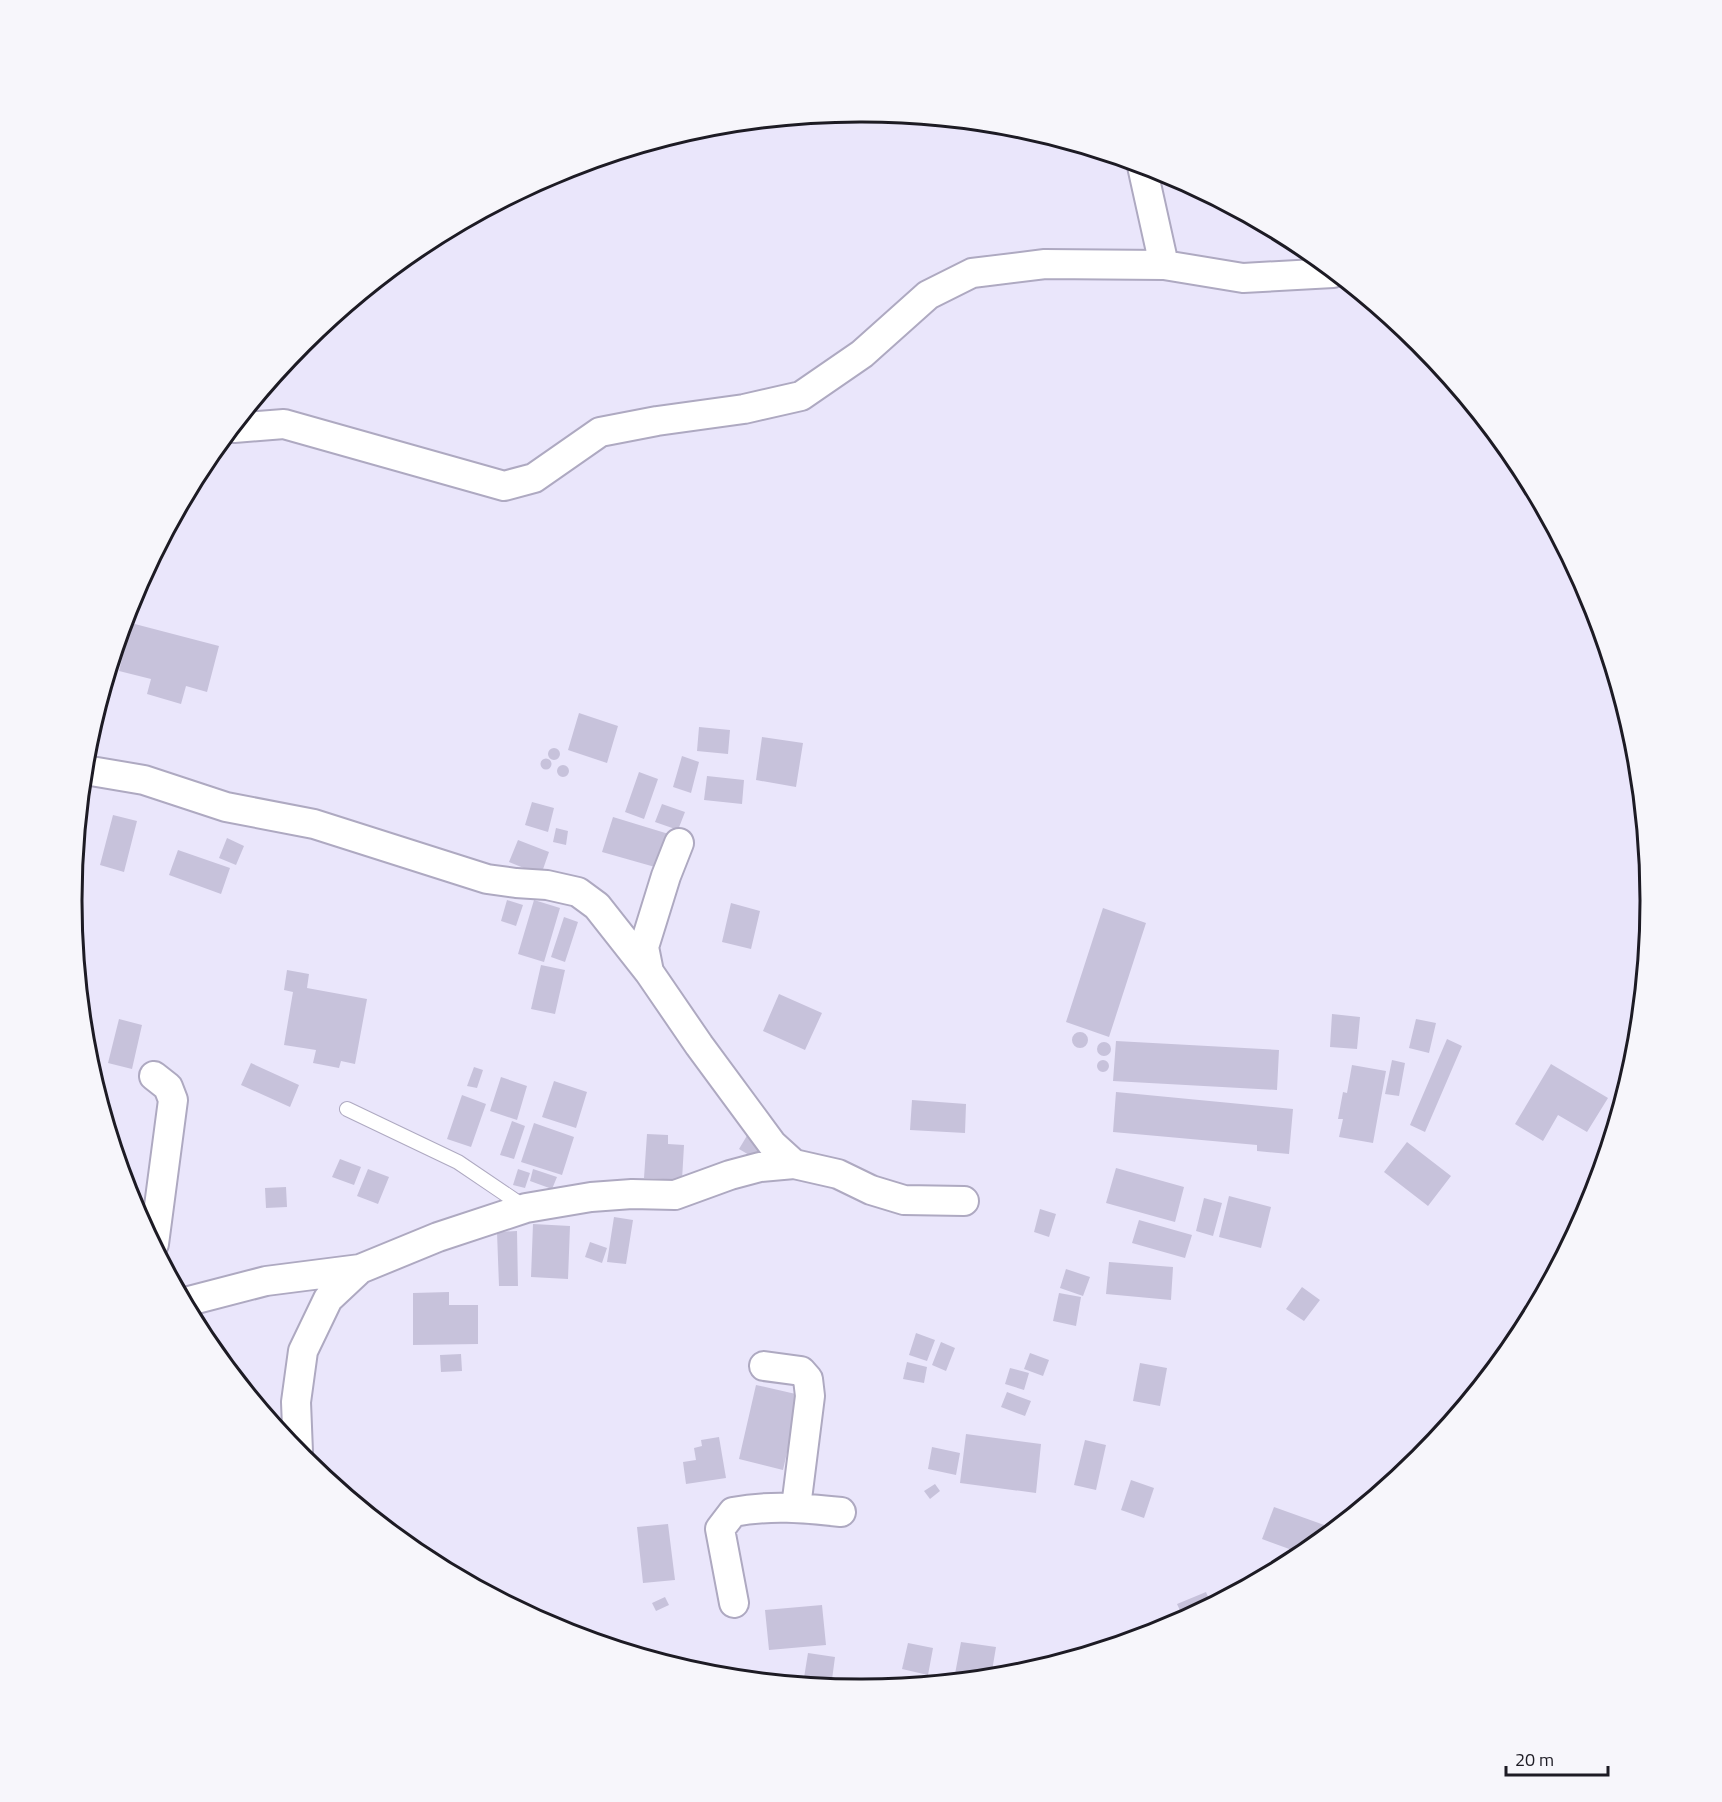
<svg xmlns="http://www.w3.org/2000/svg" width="1722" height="1802" viewBox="0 0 1722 1802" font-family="'Titillium Web',sans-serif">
	<rect width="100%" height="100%" fill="#eae6fb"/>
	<path fill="#c7c2db" d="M131,623L219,646L207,692L186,686L181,704L147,694L151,679L119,671Z
		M579,713L618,726L607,763L568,750Z
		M699,727L730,730L728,754L697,751Z
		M762,737L803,743L796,787L756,780Z
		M548 754a6 6 0 1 1 12 0a6 6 0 1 1-12 0Z
		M682,756L699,762L691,793L673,787Z
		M540.5 764a5.5 5.5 0 1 1 11 0a5.5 5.5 0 1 1-11 0Z
		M557 771a6 6 0 1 1 12 0a6 6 0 1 1-12 0Z
		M639,772L658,779L644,819L625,812Z
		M707,776L744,780L742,804L704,800Z
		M532,802L554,808L548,832L525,825Z
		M662,804L685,812L678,830L655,822Z
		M81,808L85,809L80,828H79Z
		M113,815L137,821L124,872L100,865Z
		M613,817L672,835L662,869L602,852Z
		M556,828L568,831L566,845L553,842Z
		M227,838L244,846L236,865L219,858Z
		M518,840L549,852L541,875L509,862Z
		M178,850L230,868L221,894L169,875Z
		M507,900L523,905L516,926L501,921Z
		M534,900L560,908L544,962L518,954Z
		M731,903L760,911L751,949L722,942Z
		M1103,908L1146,923L1109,1037L1066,1022Z
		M564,917L578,922L565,962L551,957Z
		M541,965L565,970L555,1014L531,1009Z
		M287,970L309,974L307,988L367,999L355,1064L341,1061L339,1068L313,1063L316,1050L284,1045L293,992L284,990Z
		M779,994L822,1013L805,1050L763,1031Z
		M1332,1014L1360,1017L1357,1049L1330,1047Z
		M119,1019L142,1025L132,1069L108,1063Z
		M1416,1019L1436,1023L1429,1053L1409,1048Z
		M1072 1040a8 8 0 1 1 16 0a8 8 0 1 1-16 0Z
		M1447,1039L1462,1046L1425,1132L1410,1125Z
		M1116,1041L1279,1050L1277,1090L1113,1081Z
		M1097 1049a7 7 0 1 1 14 0a7 7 0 1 1-14 0Z
		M1392,1060L1405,1063L1399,1096L1385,1094Z
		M1097 1066a6 6 0 1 1 12 0a6 6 0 1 1-12 0Z
		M251,1063L299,1085L290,1107L241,1085Z
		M1551,1064L1608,1098L1587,1132L1558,1115L1543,1141L1515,1124Z
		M1352,1065L1386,1071L1373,1143L1339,1137L1343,1119H1338L1343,1092L1347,1093Z
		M474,1067L483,1070L477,1088L467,1086Z
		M501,1077L527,1086L517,1120L490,1111Z
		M554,1081L587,1092L576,1128L542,1117Z
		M1116,1092L1293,1109L1289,1154L1257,1151V1145L1113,1132Z
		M462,1095L486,1104L471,1147L447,1139Z
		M912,1100L966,1104L965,1133L910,1130Z
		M512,1121L525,1126L514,1159L500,1155Z
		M534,1123L574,1137L562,1175L521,1162Z
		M647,1134L668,1135V1144L684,1145L682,1180L644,1178Z
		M748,1134L770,1147L761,1162L739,1149Z
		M1407,1142L1451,1176L1428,1206L1384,1172Z
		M340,1159L361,1167L354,1185L332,1177Z
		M1116,1168L1184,1187L1175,1222L1106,1203Z
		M368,1169L389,1177L378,1204L357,1196Z
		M518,1169L530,1173L525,1188L513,1185Z
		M533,1169L557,1177L552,1189L530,1181Z
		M286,1187L287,1207L266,1208L265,1188Z
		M1229,1196L1271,1207L1261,1248L1219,1237Z
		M1204,1198L1222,1203L1213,1236L1196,1231Z
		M1040,1209L1056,1214L1049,1237L1034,1232Z
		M614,1217L633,1220L626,1264L607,1262Z
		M1139,1220L1192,1235L1185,1258L1132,1243Z
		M533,1224L570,1226L568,1279L531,1277Z
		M517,1231L518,1286H499L497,1232Z
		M590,1242L607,1248L602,1263L585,1257Z
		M1109,1262L1173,1267L1171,1300L1106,1294Z
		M1066,1269L1090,1277L1083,1296L1060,1288Z
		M1302,1287L1320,1300L1304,1321L1286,1309Z
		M449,1292V1305H478V1344L413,1345V1293Z
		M1059,1293L1081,1297L1076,1326L1053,1321Z
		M916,1333L935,1340L927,1361L909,1355Z
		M941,1342L955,1348L946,1371L932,1365Z
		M1030,1353L1049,1360L1043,1376L1024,1369Z
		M461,1354L462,1371L441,1372L440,1355Z
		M907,1362L927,1367L924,1383L903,1379Z
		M1140,1363L1167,1368L1160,1406L1133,1401Z
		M1010,1368L1029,1373L1024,1390L1005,1384Z
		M756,1385L800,1395L783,1470L739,1459Z
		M1007,1392L1031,1401L1025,1416L1001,1407Z
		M966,1434L1041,1444L1036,1493L960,1483Z
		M719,1437L726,1478L686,1484L683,1462L696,1460L694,1448L702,1446L701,1440Z
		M1085,1440L1106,1445L1096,1490L1074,1485Z
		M932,1447L960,1453L956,1475L928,1469Z
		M1131,1480L1154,1488L1144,1518L1121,1510Z
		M935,1484L940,1491L930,1499L924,1491Z
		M1274,1507L1327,1526L1323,1538L1303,1554L1262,1539Z
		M668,1524L675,1580L643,1583L637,1527Z
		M1206,1592L1211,1604L1184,1619L1177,1604Z
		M665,1597L669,1605L656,1611L652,1603Z
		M822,1605L826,1645L769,1650L765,1610Z
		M961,1642L996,1647L991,1677L982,1678L955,1674Z
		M908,1643L933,1648L928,1675L902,1669Z
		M808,1653L835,1657L831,1687L803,1684Z"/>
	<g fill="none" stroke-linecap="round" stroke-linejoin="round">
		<defs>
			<path id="service" d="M347,1109L458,1162L526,1208"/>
			<path id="minor" d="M1142,166L1164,265
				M234,428L284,424L504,486L534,478L600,432L657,421L744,409L801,396L862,354L928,295L972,273L1045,264L1164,265L1243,278L1333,273
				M85,770L144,780L226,807L314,824L487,879L516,883L547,885L578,892L597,906L649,972
				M679,843L666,876L644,947L649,972L699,1045L772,1144L794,1164
				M154,1076L168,1087L173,1100L154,1244
				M185,1302L266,1281L360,1269
				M764,1366L801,1371L808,1379L810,1396L796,1507
				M298,1452L296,1402L303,1351L328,1299L360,1269L438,1237L526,1208L591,1197L632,1194L675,1195L730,1175L760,1167L794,1164L838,1174L871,1190L904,1200L964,1201
				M734,1603L720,1529L733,1512C770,1505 804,1508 841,1512"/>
		</defs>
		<use href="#service" stroke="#aea9c1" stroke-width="16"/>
		<use href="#minor" stroke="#aea9c1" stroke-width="32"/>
		<use href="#service" stroke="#fff" stroke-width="14"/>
		<use href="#minor" stroke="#fff" stroke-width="28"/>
	</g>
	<path d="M0 0H1722V1802H0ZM860 122H862A778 778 0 0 1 1640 900V901A778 778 0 0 1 862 1679H860A778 778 0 0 1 82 901V900A778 778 0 0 1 860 122Z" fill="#f7f6fb" fill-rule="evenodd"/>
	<path fill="none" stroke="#1d1b24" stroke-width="3" d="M860 122H862A778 778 0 0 1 1640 900V901A778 778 0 0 1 862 1679H860A778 778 0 0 1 82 901V900A778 778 0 0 1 860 122Z"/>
	<path d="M1506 1766v9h102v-9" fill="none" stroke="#1d1b24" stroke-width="3"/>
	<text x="1515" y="1766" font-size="18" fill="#1d1b24" stroke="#f7f6fb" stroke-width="4.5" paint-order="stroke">20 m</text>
</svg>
